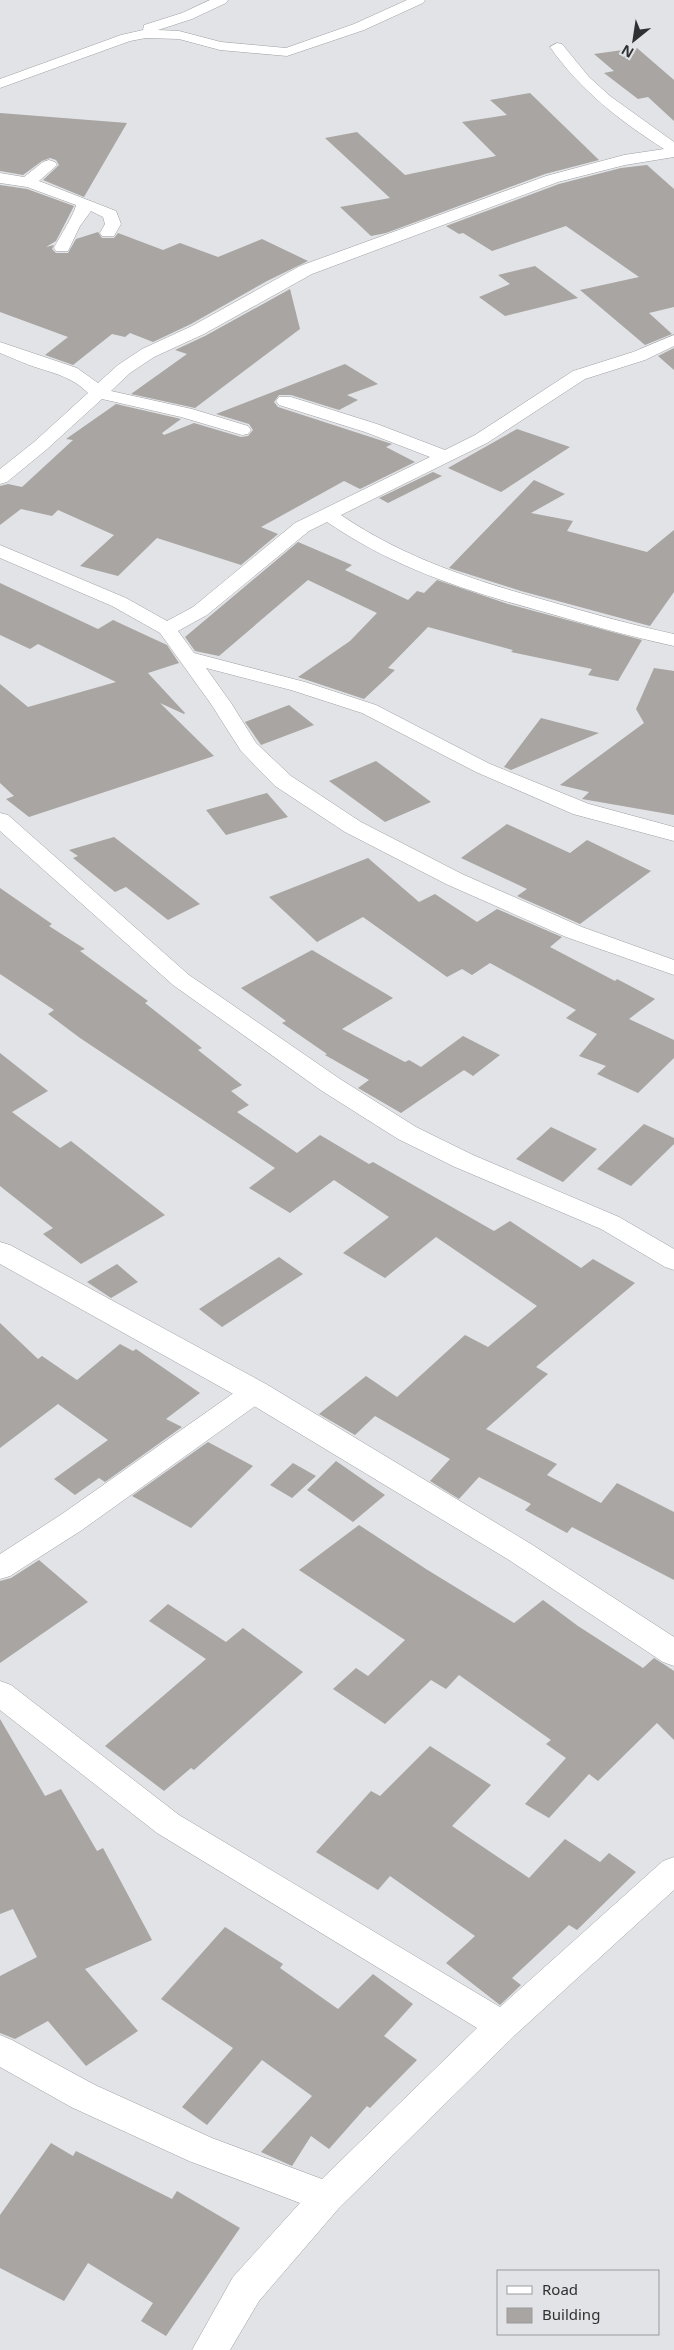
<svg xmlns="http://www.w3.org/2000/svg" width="674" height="2350" viewBox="0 0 674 2350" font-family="'Noto Sans',sans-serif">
	<rect width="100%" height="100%" fill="#e1e3e6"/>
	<path fill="#a8a5a2" d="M637,48L674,80V121L648,97L638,99L604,73L614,71L594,54Z
		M530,93L599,160L545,174L386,233L371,236L340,207L390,198L325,138L357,132L405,175L496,156L462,122L507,115L490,100Z
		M0,113L127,123L84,197L43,180L59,165L56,160L50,158L42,161L23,175L0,171Z
		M647,165L674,189V307L649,313L672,334L645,345L580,290L639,277L566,226L492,251L463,233L459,234L446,226L559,184L621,168Z
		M0,185L27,189L74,206L56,241L46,247L54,245L52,249L56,253H68L76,239L98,232L102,238H114L118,233L163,250L180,243L218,257L262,239L308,261L267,281L191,324L153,342L130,333L125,337L112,334L73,365L45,355L68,337L0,312Z
		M535,266L578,298L505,316L479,297L510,284L498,275Z
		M290,289L300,329L195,408L131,394L187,354L175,350L205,336Z
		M674,348V370L658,356Z
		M345,364L378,384L347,395L358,400L339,410L291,395H279L274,402L278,407L392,444L386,447L415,462L360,489L344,481L261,527L278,534L241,565L157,538L118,576L80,566L114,535L58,510L52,516L21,509L0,525V486L8,484L22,487L73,440L66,439L116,404L181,419L162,433L164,435L194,423L241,437L248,436L253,430L249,424L216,414Z
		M517,429L570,447L501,492L448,468Z
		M433,472L442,476L388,503L379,498Z
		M534,480L565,494L531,513L573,521L567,531L647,552L674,530V592L650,626L521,591L449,568Z
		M298,542L352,565L345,570L408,600L417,591L424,593L437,580L508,604L642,640L618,681L588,675L592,669L511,652L513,650L428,627L388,668L395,670L364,699L298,677L350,641L377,613L308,580L219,656L195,651L185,637Z
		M0,583L98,629L113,620L167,645L179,663L148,673L185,713L184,714L160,703L214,756L29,817L6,799L14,796L0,783V684L28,707L116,682L38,644L30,649L0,635Z
		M654,668L674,671V815L582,799L589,792L560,785L644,723L636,709Z
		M289,705L314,725L261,745L245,722Z
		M541,718L599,733L511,770L504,767Z
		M376,761L391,772L431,802L385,822L329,781Z
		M267,793L288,817L226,835L206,810Z
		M507,824L570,853L587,840L651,871L580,924L517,896L527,889L461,858Z
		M114,837L200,904L168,920L126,887L115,892L73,858L78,856L69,850Z
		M368,858L419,902L435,894L477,922L497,909L562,937L550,947L615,981L617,979L655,999L629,1019L674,1040V1058L638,1093L597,1074L606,1066L579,1056L597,1034L566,1018L576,1010L490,963L472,975L462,969L447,977L363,917L317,942L269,897Z
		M0,888L52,924L49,926L85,949L80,951L148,1001L145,1003L202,1048L198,1050L242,1085L231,1091L249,1105L237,1112L297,1153L320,1135L369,1164L373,1162L494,1231L510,1221L581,1268L593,1259L635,1283L536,1367L548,1374L486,1429L557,1464L547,1475L601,1503L617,1483L674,1512V1580L572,1527L567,1533L525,1510L531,1504L479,1477L459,1499L430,1481L450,1459L375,1416L355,1435L319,1414L366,1376L397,1397L465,1335L488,1347L537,1306L436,1237L385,1278L343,1253L389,1217L334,1180L290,1213L249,1188L275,1168L80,1038L48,1014L54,1010L0,974Z
		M312,950L393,998L342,1029L405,1062L409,1060L421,1067L463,1036L500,1055L473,1076L464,1070L401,1113L358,1088L369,1080L325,1055L327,1054L282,1023L286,1021L241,988Z
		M0,1053L48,1091L12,1112L60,1148L71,1141L165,1215L81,1264L43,1234L53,1228L0,1186Z
		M644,1124L674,1138V1144L631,1186L597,1169Z
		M551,1127L597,1149L563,1182L516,1159Z
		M279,1257L303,1274L222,1327L199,1309Z
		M117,1264L138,1282L111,1298L87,1282Z
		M0,1323L38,1359L42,1356L77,1380L120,1344L133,1351L136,1349L200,1393L166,1419L182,1427L105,1482L99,1478L75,1495L54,1479L108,1440L58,1404L0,1448Z
		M208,1442L253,1466L191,1528L132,1496Z
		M336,1461L385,1495L353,1522L307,1490Z
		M293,1463L316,1476L292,1498L270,1485Z
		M359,1525L426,1569L514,1623L543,1600L578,1626L643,1668L654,1658L665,1665L674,1671V1740L657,1723L598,1781L589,1774L549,1818L525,1804L566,1758L546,1744L551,1740L459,1675L446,1689L431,1680L385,1724L333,1689L356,1668L368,1676L405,1640L299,1570Z
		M39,1560L88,1602L0,1663V1581L11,1578Z
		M168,1604L226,1642L243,1628L303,1672L194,1770L191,1768L164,1791L105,1746L206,1659L149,1621Z
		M0,1719L45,1796L61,1789L97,1851L103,1848L152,1940L85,1969L138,2031L86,2066L48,2021L15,2039L0,2033V1976L37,1957L13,1909L0,1914Z
		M430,1746L491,1785L452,1826L529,1878L565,1839L600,1862L609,1853L636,1872L577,1930L569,1925L512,1978L521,1985L500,2005L446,1963L475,1936L390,1876L378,1890L316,1852L371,1791L380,1796Z
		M225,1927L283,1964L280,1968L338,2009L373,1974L413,2004L384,2036L417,2060L370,2108L367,2106L329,2149L311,2136L292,2166L261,2152L312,2096L262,2060L207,2125L182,2107L233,2048L161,1999Z
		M51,2143L73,2156L76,2151L172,2199L177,2191L240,2228L166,2336L141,2321L153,2303L88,2263L64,2301L0,2268V2215Z"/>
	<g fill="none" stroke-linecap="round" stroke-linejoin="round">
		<defs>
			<path id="minor" d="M210,0H228L226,3L192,19L158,30L179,31L221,42L286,48L354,24L407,0H425L423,3L364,30L287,56L220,50L179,39L146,38L130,41L0,88V79L121,35L143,30L144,25L182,13Z
				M557,43L562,44L589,77L610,96L674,142V157L625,165L558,182L312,274L204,334L154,357L130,373L111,391L192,409L248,426L251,430L248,434L242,435L181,417L102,399L46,450L7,482L0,484V469L34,442L88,393C73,378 57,374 38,368C25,364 13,358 0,353V342L77,368L98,383L118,365L142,349L192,326L300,266L546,176L624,155L664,149C620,121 580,90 550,47Z
				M49,160L55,162L57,165L39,181L116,211L121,224L114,236H102L100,233L105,224L103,217L91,211L80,226L68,251H56L54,248C59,238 75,213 76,205L27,187L0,183V173L24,177L43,162Z
				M674,335V346L645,360L585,379L487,443L341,515C406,559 473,580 548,601C590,613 632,625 674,634V646C628,636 583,623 537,610C460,589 393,567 327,522L309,531L207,615L178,631L194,653L305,682L376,705L490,764L589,804L674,827V841L573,814L476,772L362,713L291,690L206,668L231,703L256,743L291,776L361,822L462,874L582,927L674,960V975L566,937L446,884L345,832L275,786L241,751L211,704L160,633L112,606L0,558V545L126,598L167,621L193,607L295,523L430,457L365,432L279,405L276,401L279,397H291L377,424L445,450L475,435L573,371L633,352Z
				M0,813L8,815L189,975L340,1079L416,1127L473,1155L619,1217L674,1249V1270L665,1267L601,1229L455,1167L398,1139L322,1091L173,985L0,831Z
				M255,1382L265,1385L269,1392L265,1399L82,1530L10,1576L0,1579V1554L62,1514L245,1385Z
				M0,1681L11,1685L179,1815L500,2007L663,1861L674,1857V1890L514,2036L339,2208L259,2301L230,2350H192L233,2277L300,2203L189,2161L71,2107L0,2067V2035L12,2040L95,2085L212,2138L322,2179L477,2028L157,1833L0,1710Z"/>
			<path id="tertiary" d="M0,1242L10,1245L266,1384L531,1544L674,1637V1666L663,1662L509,1560L244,1400L0,1264Z"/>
		</defs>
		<use href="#minor" stroke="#9ea0a3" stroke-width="1"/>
		<use href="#tertiary" stroke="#9ea0a3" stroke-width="1"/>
		<use href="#minor" fill="#fff" fill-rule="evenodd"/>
		<use href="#tertiary" fill="#fff" fill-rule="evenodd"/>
	</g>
	<rect x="497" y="2270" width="162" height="65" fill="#e1e3e6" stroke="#9a9b9e"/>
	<rect x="507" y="2286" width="25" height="8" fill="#ffffff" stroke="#9a9b9e"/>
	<text x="542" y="2295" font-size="15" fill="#2f3031">Road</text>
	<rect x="507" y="2308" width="25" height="15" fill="#a8a5a2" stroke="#9a9b9e"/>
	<text x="542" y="2320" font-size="15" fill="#2f3031">Building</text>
	<g transform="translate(634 40) rotate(210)" stroke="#e1e3e6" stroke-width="4" paint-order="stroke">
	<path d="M0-4L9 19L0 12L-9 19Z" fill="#2f3031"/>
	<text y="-8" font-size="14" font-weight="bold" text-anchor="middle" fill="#2f3031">N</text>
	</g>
</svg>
